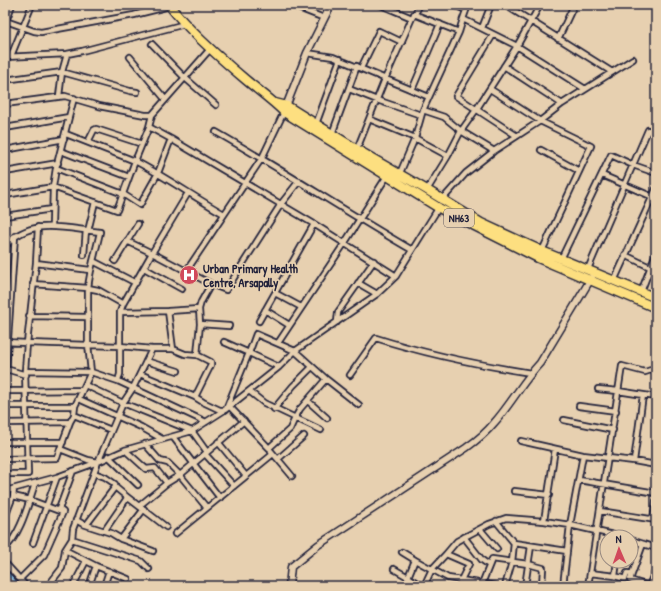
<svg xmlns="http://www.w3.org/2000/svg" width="661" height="591" viewBox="0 0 661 591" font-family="'Patrick Hand',sans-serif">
	<rect width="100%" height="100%" fill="#e7d0b0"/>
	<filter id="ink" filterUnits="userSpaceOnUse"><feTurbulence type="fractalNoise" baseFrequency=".025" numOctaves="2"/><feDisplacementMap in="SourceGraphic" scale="8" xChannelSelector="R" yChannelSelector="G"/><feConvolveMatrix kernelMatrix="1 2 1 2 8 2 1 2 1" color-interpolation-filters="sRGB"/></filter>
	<g filter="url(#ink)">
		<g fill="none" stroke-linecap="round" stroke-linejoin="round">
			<path stroke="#8bc7eb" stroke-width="4" d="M5,570L20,586"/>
			<defs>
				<path id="street" d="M291,5L324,18
					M381,5L412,18
					M454,5L466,10
					M508,5L507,6L612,72
					M414,14L459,32L463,19L517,46L585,89
					M463,19L468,5
					M6,21L34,31L41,32L134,15L170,6
					M5,24L12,5
					M482,28L491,5
					M493,35L456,96L517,136
					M558,39L574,5
					M152,44L184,77L216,105
					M307,53L333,57L429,97
					M11,56L32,5
					M5,57L67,54L82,51L185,24
					M130,57L165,99
					M504,66L562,104
					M361,68L379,31L402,42
					M5,80L62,72L130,91L137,92
					M349,89L377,100L421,115
					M490,89L540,121L591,146L542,251
					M412,90L440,24
					M59,96L62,72L67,54
					M5,104L65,96L99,106L145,115H152L211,48
					M423,110L444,117L461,131L494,151
					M369,119L415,138L448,156
					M316,124L340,59
					M149,127L171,139L314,224L396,276
					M5,128L69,117L74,98
					M216,132C283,170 346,212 412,250
					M66,134L135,161L149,127L152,115
					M332,134L357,66
					M88,142L94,130L96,129L142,144
					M357,149L385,79L412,18L420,5
					M5,150L64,139
					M541,150L579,171
					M61,151L129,177
					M56,168L123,194L140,205L158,173L171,139
					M5,172L58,163
					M400,173L415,138L423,110L459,32
					M602,175L653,197
					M427,190L448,156L461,131L476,110L517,46L540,5
					M188,193L152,253L211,284L226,290L281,204L299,181
					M5,195L53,187L117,210L135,161C166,177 194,197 224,214
					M441,201L466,173L494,151L540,121L562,104L633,59
					M5,216L52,209
					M52,225L53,187L56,168L69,117
					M88,231L95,202
					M127,241L152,253L123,304L120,312V346L152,349H173L168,311L199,309L201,302L211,284
					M5,246C31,216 66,229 100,232C96,251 90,269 88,288L33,284
					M84,255L86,230
					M625,255L656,270
					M561,259L611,155L633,165L656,173
					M93,261L136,283
					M115,261L138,224
					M36,263L90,270
					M144,268L182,289
					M588,269L648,130L656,134
					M187,270L262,158L284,112
					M614,281L656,189
					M358,283L377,294
					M641,292L656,253
					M275,293L301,307
					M5,309H10L15,236
					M10,309L6,369L26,375
					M199,309L200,324L229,326
					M265,310L289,325
					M120,312L168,311
					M29,316L88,317
					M259,321L314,224
					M337,322L338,312L374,261
					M5,342L27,343L36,263L38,227
					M224,342L249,353L256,334L295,351L326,379L300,409L295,418L290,429L269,448L230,407
					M278,343L344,244L387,176
					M152,349L133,388L123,403L98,462L125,450L192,431L223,411
					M173,349L185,354L197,355L211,362V365L195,397
					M197,355L200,324
					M146,361L178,371
					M25,371L91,372L118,381L206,422
					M140,374L195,397L203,402L220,410H225L279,367L295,351L377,294L396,276L439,207
					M350,375L376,338C426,354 479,365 531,373
					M326,379L359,405
					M85,385L123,403L192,431L207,452
					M598,389L618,391L656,397
					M5,391L82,390
					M249,391L264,403L321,430
					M79,399L141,427L162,439
					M308,401L327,418
					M5,406H75
					M579,406L616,411
					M226,409L249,353L279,367
					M274,409L293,386L312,367
					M74,415L111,430
					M564,420L613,430
					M5,423L70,422
					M173,437L220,498
					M521,441L583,455L634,461L656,465
					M5,442H63
					M218,442L246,476
					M145,444L160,461L168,463L180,475L207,508
					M125,450L146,469L155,468L167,483
					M271,451L292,476
					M205,454L234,486
					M108,456L138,485
					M5,459L57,458L60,449
					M278,459L304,436
					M634,461L643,395
					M98,462L88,460L60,449L70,422L74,415L75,406L91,372L88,344V288L98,290L123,304
					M94,473L105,477L115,484V487C131,501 149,513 166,527
					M5,474H28L25,371L27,343L120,346V374L118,381
					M579,480L656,493
					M14,489L13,496L30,500L62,512
					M5,491L57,477L98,462L73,529L72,539L65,550L62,568L48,586
					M514,491L549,495
					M139,506L167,483L180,475L244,421
					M600,511L656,520
					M5,517L13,496
					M653,519L656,501
					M76,520L83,524L111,533L121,539L153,551
					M496,521L514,543L567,551L570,525L583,455
					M544,521L555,449
					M87,524L115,487
					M480,529L497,549
					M105,530L127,498
					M175,534L273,454
					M464,537L482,560L489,565
					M72,539L141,561L149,569
					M121,539L144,509
					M631,540L656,548
					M33,543L57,477
					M5,548C21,534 28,504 35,484
					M65,550L96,566L128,579
					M402,552L415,560
					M446,554L457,541L489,524L506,518L544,521L570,525L622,537
					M5,563L26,586
					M394,569L408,577
					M590,573L615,576L625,579L627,573L632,574L643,544
					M632,574L630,580L648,586
					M615,576L617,561
					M20,579L44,555L63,512L59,509L73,471
					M73,586L86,561
					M89,586L96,566
					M104,586L109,571
					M422,586L408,577L415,560L448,578L461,580L459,586
					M424,586L432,569L446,554L469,564L461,580L496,586
					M481,586L492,559L528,564L543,568L542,586
					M505,586L512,562L514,543
					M525,586L531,546
					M563,586L567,551
					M588,586L622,366L645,372L651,370L656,371
					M649,586L656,569"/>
				<path id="secondary" d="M285,109L307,53L331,5
					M289,586L291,567L318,545L466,448C476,441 486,433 494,423C511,404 523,381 540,363L592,277"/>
				<path id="highway" d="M169,5C189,31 221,59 246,80C259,91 272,100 284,112L439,208L538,258L656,308
					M275,103L287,106L356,149L427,190L481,223L542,251L656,298"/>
			</defs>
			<use href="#street" stroke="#22223b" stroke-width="8"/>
			<use href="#secondary" stroke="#22223b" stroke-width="9"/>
			<use href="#highway" stroke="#22223b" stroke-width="11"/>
			<use href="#street" stroke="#e7d0b0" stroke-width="4.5"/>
			<use href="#secondary" stroke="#e7d0b0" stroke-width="6"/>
			<use href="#highway" stroke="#fddf80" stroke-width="8"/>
		</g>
	</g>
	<defs>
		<symbol id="hospital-disc" viewBox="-11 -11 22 22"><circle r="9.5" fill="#d1495b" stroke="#e7d0b0"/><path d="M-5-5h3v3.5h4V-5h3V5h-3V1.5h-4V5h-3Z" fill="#fff"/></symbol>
	</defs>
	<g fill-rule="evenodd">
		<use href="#hospital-disc" x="178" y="264" width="22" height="22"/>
	</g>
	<g text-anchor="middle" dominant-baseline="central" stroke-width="3.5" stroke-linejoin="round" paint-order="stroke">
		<rect fill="#e7d0b0" stroke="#5d565e" stroke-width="1" x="444" y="209" width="30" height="18" rx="3"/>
		<g font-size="11" font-weight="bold" fill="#22223b">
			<text x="459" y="218">NH63</text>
		</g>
		<g font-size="12" font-weight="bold" fill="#22223b" stroke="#e7d0b0" text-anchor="start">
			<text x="203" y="268">Urban Primary Health<tspan x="203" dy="14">Centre, Arsapally</tspan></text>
		</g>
	</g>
	<rect width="661" height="591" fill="none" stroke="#e7d0b0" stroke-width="20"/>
	<rect x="10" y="10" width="641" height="571" fill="none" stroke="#22223b" stroke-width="1.5" filter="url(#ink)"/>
	<g transform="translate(619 549) rotate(358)"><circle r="19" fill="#e7d0b0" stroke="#988a81"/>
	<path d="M0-3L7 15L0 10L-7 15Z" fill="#d1495b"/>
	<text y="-6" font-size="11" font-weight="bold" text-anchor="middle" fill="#22223b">N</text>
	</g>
</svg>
